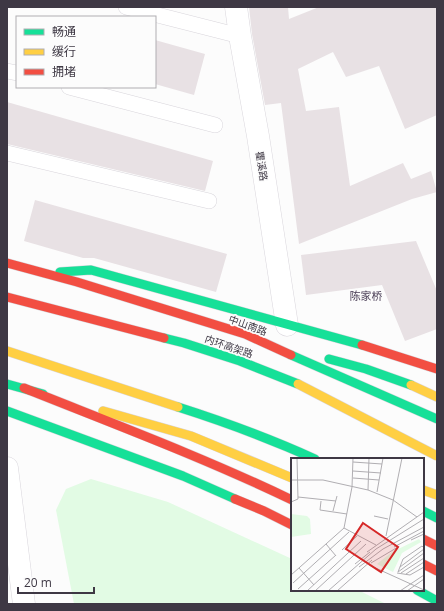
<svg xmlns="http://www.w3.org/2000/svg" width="444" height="611" viewBox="0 0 444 611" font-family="'Open Sans','Noto Sans SC',sans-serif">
	<rect width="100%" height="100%" fill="#fcfcfc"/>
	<path fill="#e2fbe4" d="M91,479L168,502L292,559V590H358L386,604H74L56,510L66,489Z"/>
	<path fill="#e8e1e4" d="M249,7H288L289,19L319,7H437V115L405,129L379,66L346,77L333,52L298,69L306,111L339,107L350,186L403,163L411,179L431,171L437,192L412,199L299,244L281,103L265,105L252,34Z
		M155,40L205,54L194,95L155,84Z
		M7,102L213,161L205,191L7,144Z
		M35,200L227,254L216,292L94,258H83L24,241Z
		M416,241L437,291V329L405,341L382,285L306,295L301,255Z"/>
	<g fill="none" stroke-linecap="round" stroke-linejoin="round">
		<defs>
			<path id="lane" d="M126,7L240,36
				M7,71L17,73
				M69,87L215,125
				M7,153L209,201"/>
			<path id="street" d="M236,7L240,36L258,136L287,325
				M7,468L24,604"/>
			<path id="fast" d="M60,272L91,270L362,345
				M164,338L184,343L240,361L298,384
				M291,355L437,419
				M329,359L366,369L411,385
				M7,384L43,394
				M178,407C225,422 271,439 315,459
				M7,411L183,476L235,499
				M423,511L437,518
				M417,590L437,601"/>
			<path id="slow" d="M7,351L178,407
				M411,385L437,397
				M103,411L191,436L292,478
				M423,490L437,495"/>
			<path id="jam" d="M7,263L77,282L245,334L291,355
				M7,297L164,338
				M362,345L437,369
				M24,388C114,424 205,458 292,500
				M235,499L264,511L292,525
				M423,539L437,546
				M423,564L437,571"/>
		</defs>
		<use href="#lane" stroke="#d9d6dc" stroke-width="16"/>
		<use href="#street" stroke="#d9d6dc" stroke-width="23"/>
		<use href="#fast" stroke="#d9d6dc" stroke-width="10"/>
		<use href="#slow" stroke="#d9d6dc" stroke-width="10"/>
		<use href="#jam" stroke="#d9d6dc" stroke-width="10"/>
		<use href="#lane" stroke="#fff" stroke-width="15"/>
		<use href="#street" stroke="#fff" stroke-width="22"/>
		<use href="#fast" stroke="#16e098" stroke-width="9"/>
		<use href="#slow" stroke="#ffcf43" stroke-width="9"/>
		<use href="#jam" stroke="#f24e42" stroke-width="9"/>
		<defs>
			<path id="slow-bridge" d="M298,384L437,456"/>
		</defs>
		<use href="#slow-bridge" stroke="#d9d6dc" stroke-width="10" stroke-linecap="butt"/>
		<use href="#slow-bridge" stroke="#ffcf43" stroke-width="9"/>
	</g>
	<g text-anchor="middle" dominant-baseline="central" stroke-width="3.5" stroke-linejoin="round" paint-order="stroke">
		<g font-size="10" fill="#3e3844" stroke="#fcfcfc">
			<text transform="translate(262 166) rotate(81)">瞿溪路</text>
			<text transform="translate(248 325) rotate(20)">中山南路</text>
			<text transform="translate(229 346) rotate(19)">内环高架路</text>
		</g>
		<g font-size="11" fill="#473b53" stroke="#fcfcfc">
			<text x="366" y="295">陈家桥</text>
		</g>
	</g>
	<g transform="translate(291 458)">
		<rect width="133" height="133" fill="#fcfcfc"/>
		<path d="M0,56L16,58L19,61L20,76L0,79ZM128,81L130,84L111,95L102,114L86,106L101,94Z" fill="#e2fbe4"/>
		<path fill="none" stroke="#b0aeb2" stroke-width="1" d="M62,4L91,6M62,13L90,15M62,20L88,22M0,22H32L77,32L102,42L126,59M77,32L78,0M86,34L92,0M7,39L45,43M30,43L29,52L56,56M0,44L7,41L6,0M42,53L46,38M83,58L97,61M53,70L61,29L62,0M53,70L85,87M95,78L111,0M120,82L133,76M35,86L45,98M103,89L133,73M51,92L66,78M76,94L133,54M80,105L107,89M64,106L79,94M78,107L133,132M68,109L92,91L133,69M109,109L133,91M8,110L23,127M107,114L112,101L131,88L133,90M107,114L133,95M106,115L119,117L133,109M110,115L133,100M115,116L133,104M0,117L53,70M2,125L58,74M7,131L45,97M16,133L70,83M24,133L75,86M37,133L85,91L133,61M46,133L81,102M109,133L133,117M116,133L133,121"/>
		<path fill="#d62828" fill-opacity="0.15" stroke="#d62828" stroke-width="2" d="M72,65L107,89L90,114L55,91Z"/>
		<rect width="133" height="133" fill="none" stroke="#3e3844" stroke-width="2"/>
	</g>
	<rect width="444" height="611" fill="none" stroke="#3e3844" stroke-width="16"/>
	<rect x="16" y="16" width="140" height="72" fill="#fcfcfc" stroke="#b0aeb2"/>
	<rect x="24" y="29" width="20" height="6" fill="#16e098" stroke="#b0aeb2"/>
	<text x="52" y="36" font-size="12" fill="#3e3844">畅通</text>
	<rect x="24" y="49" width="20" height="6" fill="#ffcf43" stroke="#b0aeb2"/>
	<text x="52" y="56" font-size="12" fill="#3e3844">缓行</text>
	<rect x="24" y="69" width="20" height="6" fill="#f24e42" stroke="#b0aeb2"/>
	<text x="52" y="76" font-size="12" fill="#3e3844">拥堵</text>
	<path d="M18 587v6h76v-6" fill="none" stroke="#3e3844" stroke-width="2"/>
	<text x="24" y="587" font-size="12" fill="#3e3844" stroke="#fcfcfc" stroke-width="3" paint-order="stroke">20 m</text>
</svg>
